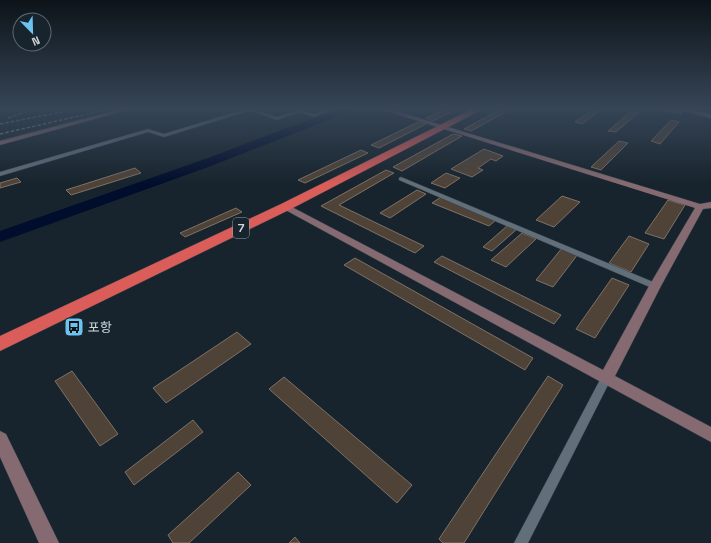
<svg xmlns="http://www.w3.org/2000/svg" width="711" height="543" viewBox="0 0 711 543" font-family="'Space Grotesk','Noto Sans KR',sans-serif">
	<rect width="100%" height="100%" fill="#17242d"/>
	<path fill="#000d2c" d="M340,108H359L211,166L0,242V231L208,158Z"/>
	<path fill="#4f4338" stroke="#807166" d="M448,108H459L433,121L426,118Z
		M594,108H604L582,124L575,122Z
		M652,108H663L683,112L681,114Z
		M499,110L506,112L471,131L464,129Z
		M631,111L638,113L616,132L608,131Z
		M671,120L679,122L660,144L651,141Z
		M418,122L426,124L379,148L371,145Z
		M453,134L462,136L402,171L393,167Z
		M619,141L628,143L601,170L591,167Z
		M484,149L503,156L496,161L491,159L478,168L483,170L472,177L451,169Z
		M361,150L368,153L305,183L298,180Z
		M135,168L141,173L71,195L66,190Z
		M386,170L394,173L339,205L424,246L415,253L321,206Z
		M446,173L460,178L445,188L431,183Z
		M17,178L21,182L0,188V183Z
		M417,190L426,194L390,218L380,213Z
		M562,196L580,202L554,227L536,220Z
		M441,197L496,220L489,226L432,203Z
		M668,200L685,205L664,239L645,233Z
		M236,208L242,212L185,237L180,233Z
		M507,226L516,230L492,251L483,247Z
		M522,233L536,239L506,267L491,260Z
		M629,236L649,244L631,272L609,263Z
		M562,248L578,254L553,287L536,280Z
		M442,256L561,315L554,324L434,262Z
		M355,258L533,358L525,370L344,265Z
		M612,278L629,285L595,338L576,329Z
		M237,332L251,344L166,403L153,388Z
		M72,371L118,434L100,446L55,381Z
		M548,376L563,385L464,543H443L439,539Z
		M284,377L412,485L397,503L269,389Z
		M193,420L203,432L134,485L125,472Z
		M238,472L251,485L189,543H173L168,535Z
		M295,537L300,543H289Z"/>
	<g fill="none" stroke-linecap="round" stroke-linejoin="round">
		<defs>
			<path id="street" d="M331,108H337L314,117L300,112L277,120L252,111L245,112L164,137L148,132L0,176V172L148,129L164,134L242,110L252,109L277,117L300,110L314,114Z
				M401,177L658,284L659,286L658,288H652L399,180V178Z
				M606,375L610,376L611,379L528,543H514L602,376Z"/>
			<path id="secondary" d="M125,108H135L0,145V141Z
				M377,108H386L700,204L711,202V208L703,209L661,286L615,376L711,427V442L280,207L282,205H288L603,370L649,286L695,208Z
				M671,108H683L711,114V118Z
				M0,431L6,434L59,543H39L0,457Z"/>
			<path id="highway" d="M474,108H485L289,210L0,351V336L281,204Z"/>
		</defs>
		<use href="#street" stroke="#384149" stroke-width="1"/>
		<use href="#secondary" stroke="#384149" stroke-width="1"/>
		<use href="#highway" stroke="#384149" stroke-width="1"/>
		<use href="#street" fill="#616f7b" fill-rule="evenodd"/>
		<use href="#secondary" fill="#856a71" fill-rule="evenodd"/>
		<use href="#highway" fill="#da5d59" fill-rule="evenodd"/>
		<path stroke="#7e8890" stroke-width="1.5" stroke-dasharray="3.5 2" stroke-linecap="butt" d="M8,118L36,108
			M0,124L82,108
			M0,134L114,108"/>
	</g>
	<linearGradient id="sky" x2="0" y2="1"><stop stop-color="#0d1419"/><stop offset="0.59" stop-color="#364557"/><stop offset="1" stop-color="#364557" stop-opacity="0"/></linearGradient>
	<rect width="711" height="184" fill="url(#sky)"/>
	<defs>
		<symbol id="bus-square" viewBox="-11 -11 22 22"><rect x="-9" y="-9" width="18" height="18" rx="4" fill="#6bc3f2" stroke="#17242d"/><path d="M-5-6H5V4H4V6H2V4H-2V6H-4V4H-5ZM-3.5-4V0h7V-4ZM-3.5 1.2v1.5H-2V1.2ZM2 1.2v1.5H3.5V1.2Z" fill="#111"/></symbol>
	</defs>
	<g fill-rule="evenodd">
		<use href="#bus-square" x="63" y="316" width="22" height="22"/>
	</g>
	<g text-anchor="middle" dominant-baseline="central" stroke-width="3" stroke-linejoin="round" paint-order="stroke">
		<rect fill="#17242d" stroke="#97a1a8" stroke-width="1" x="233" y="218" width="16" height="20" rx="3"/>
		<g font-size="12" font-weight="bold" fill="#ced6dc">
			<text x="241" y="228">7</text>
		</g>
		<g font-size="13" fill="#ced6dc" stroke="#17242d" text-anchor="start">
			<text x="88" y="327">포항</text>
		</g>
	</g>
	<g transform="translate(32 32) rotate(157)"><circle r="19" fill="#17242d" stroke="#606b73"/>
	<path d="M0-3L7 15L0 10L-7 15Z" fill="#6bc3f2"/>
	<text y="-6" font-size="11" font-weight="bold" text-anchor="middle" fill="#ced6dc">N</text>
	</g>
</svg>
